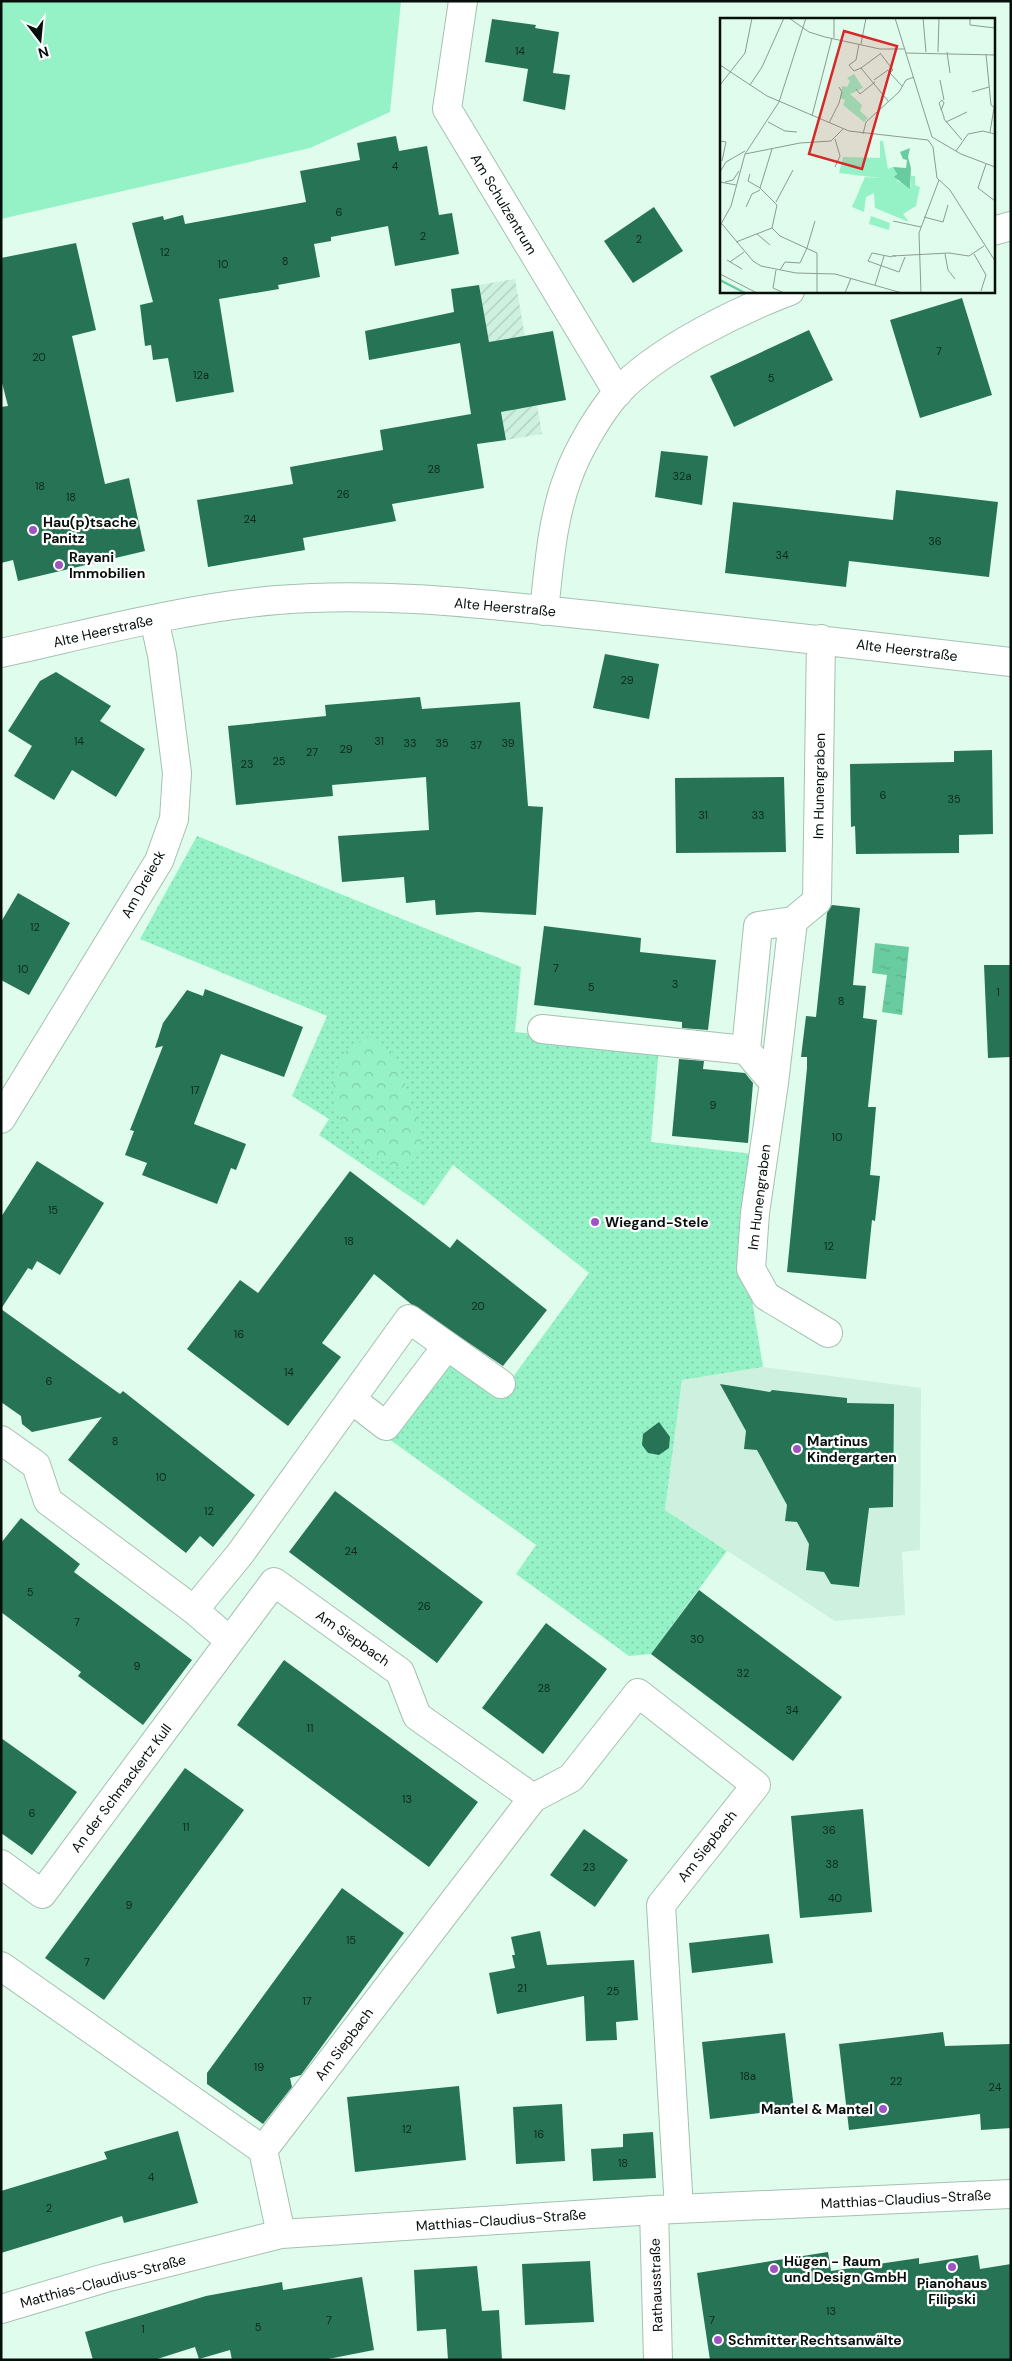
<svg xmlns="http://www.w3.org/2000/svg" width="1012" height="2361" viewBox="0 0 1012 2361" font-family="'DM Sans',sans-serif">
	<defs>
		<pattern id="industrial-furrows" width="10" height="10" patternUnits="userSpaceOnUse" patternTransform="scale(1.25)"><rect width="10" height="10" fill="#cdf0df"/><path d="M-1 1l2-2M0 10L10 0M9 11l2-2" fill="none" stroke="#afcdbe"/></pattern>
		<pattern id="grass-dots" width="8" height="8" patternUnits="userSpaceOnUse" patternTransform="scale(1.25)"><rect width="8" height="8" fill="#95f2c7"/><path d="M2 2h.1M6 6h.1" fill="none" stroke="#7fceaa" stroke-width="1.8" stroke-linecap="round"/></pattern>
		<pattern id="forest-crowns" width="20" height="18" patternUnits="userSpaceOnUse" patternTransform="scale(1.25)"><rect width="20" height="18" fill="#95f2c7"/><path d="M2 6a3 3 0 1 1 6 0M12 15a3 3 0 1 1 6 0" fill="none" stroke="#7fceaa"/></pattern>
		<pattern id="water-ripples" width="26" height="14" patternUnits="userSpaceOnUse" patternTransform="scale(1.25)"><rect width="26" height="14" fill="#69cca0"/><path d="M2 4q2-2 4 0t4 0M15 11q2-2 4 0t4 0" fill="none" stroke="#5aae88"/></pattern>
	</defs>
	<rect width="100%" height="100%" fill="#e0fced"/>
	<path fill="#cdf0df" d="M763,1367L921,1388L920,1550L902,1552L905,1615L835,1621L665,1510L682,1380Z"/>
	<path fill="url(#industrial-furrows)" d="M515,279L542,434L506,440L479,285Z"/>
	<path fill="url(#grass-dots)" d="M197,836L521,967L515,1032L659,1047L651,1142L753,1154L743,1245L763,1367L682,1380L665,1510L727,1551L651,1654L629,1656L516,1574L536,1545L389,1439L450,1360L499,1396L589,1273L453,1165L424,1206L319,1135L329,1119L292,1096L327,1016L140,939Z"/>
	<path fill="url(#forest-crowns)" d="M368,1037L394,1053L422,1133L420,1150L412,1162L398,1168C349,1149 313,1101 346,1051C350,1045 362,1041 368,1037Z"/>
	<path fill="#95f2c7" d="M1,1H401L390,112L310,148L1,219Z"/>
	<path fill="url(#water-ripples)" d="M875,943L909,947L902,1015L882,1012L887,975L872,973Z"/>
	<path fill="#267455" d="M492,19L536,25L535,28L559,32L553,73L570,75L565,110L523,101L528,69L485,62Z
		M396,136L399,151L427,146L439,215L452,213L459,254L395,266L388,226L331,237V241L314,244L320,277L278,285L279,289L219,299L234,392L176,402L168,358L153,360L151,345L145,346L140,305L153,302L132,223L163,216L164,220L183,215L185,224L306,202L300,171L360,160L357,143Z
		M654,207L683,251L633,283L604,241Z
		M76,243L96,330L72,336L105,484L129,478L145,551L18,581L13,560L1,563V407L8,406L1,379V258Z
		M479,285L489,342L553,331L566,400L501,412L506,440L477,444L484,488L392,504L396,521L303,538L305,550L208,567L197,500L293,484L290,467L383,450L380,430L471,414L460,343L369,360L365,331L454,312L451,289Z
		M962,298L992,395L920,418L890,320Z
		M809,330L833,380L734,427L710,376Z
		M661,451L708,456L702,505L655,497Z
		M896,490L998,502L989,577L849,561L846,587L725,573L733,502L893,520Z
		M605,654L659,664L649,719L593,708Z
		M56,672L111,706L100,721L145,749L116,797L72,770L54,800L14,776L32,746L8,731L40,681Z
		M420,697L422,709L520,702L528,806L543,807L536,915L478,912L436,915L435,900L406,903L404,877L342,882L338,836L429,830L426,777L332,785L333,796L236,805L228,726L326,716L325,705Z
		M992,750L993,834L959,835V853L856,854L855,826L851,827L850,764L954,762V751Z
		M784,777L786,852L676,853L675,778Z
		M18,893L70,923L29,995L1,980V922Z
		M832,905L860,908L853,985L866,986L863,1018L877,1020L868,1107H876L870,1175L880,1176L875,1221L872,1220L866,1279L787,1272L807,1068V1057H801L806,1016L816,1017L827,913Z
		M544,926L641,938L640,952L716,960L708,1030L682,1028V1022L534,1005Z
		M984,965H1011V1057L988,1058Z
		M205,989L303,1027L284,1077L221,1054L194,1124L246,1144L236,1170L231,1168L217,1204L142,1175L147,1163L125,1155L134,1131L130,1130L163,1046L155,1048L163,1023L187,990L203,996Z
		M679,1059L704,1061L703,1069L745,1073L753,1083L748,1143L672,1136Z
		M37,1161L104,1203L60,1275L37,1261L32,1270L28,1268L1,1309L120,1394L123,1391L255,1495L213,1547L200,1536L186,1553L68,1460L102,1417L32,1432L22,1424L21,1416L1,1402V1217Z
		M350,1171L450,1248L457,1239L547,1310L503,1366L411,1304L374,1274L322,1343L341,1357L288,1426L187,1349L240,1280L258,1293Z
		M720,1384L770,1392L772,1390L847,1398V1403L894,1404L893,1507L869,1508L859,1587L831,1584L824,1572L806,1570L809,1544L797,1522L785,1521L787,1505L757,1450L744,1449L746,1431Z
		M659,1422L670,1437L669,1448L659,1455L648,1453L642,1445L643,1434Z
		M335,1491L483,1602L437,1663L289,1552Z
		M21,1518L80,1564L74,1572L192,1660L143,1725L78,1676L81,1672L1,1612V1543Z
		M699,1590L842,1697L793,1761L651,1654Z
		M546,1623L607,1669L543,1754L482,1708Z
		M284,1660L478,1802L429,1867L237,1725Z
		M1,1738L77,1792L32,1855L1,1833Z
		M185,1768L244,1810L104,2000L45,1958Z
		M863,1809L872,1912L800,1918L791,1816Z
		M584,1829L628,1860L595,1907L550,1875Z
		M342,1888L404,1933L301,2075L290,2078L292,2087L263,2124L207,2084V2073Z
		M540,1931L547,1965L634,1960L638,2020L616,2022L617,2040L586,2041L584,1996L497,2014L489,1973L515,1968L512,1955H515L511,1937Z
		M769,1934L773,1963L692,1973L689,1943Z
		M943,2032L945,2046L1011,2044V2128L981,2130L980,2114L849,2130L839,2044Z
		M785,2033L794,2109L710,2119L702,2042Z
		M459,2086L466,2160L355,2172L347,2097Z
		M562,2104L565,2161L516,2164L513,2107Z
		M178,2131L198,2203L124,2223L122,2216L1,2253V2191L107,2159L104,2152Z
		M653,2132L656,2178L593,2181L591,2149L623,2147V2134Z
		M828,2252L831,2271L919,2258V2264L978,2255L980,2269L1011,2264V2360H710L697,2273Z
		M590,2261L594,2322L525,2325L522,2264Z
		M477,2266L482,2311L499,2310L502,2360H448L446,2329L417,2331L414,2270Z
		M362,2277L374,2350L323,2360H232L230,2350L199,2359L195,2347L154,2360H93L85,2332L206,2296L282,2282L283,2290Z"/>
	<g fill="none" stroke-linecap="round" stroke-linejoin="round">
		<defs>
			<path id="minor" d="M463,1L447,109L618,393
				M993,231L1011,226
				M544,611C549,566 552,519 568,477C577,451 600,412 618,392C657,350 737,311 790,291
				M821,639L817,901L793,921L758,926L746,1050L774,1083L755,1213L751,1269L766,1296L828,1333
				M1,653C92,633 184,608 277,600C384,591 492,605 599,616C736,631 874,646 1011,662
				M542,1029L746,1050
				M774,1083L793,921
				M1,1119L159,861L174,819L177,773L162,655L154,619
				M351,1399L386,1426L447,1346
				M1,1440L36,1465L48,1501L194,1610L230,1641L274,1582L400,1672L417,1716L533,1798L571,1778L638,1693L756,1785L661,1905L679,2209
				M194,1610L240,1554L409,1319L501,1384
				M1,1864L42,1894L230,1641
				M1,1966L263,2150
				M654,2210L658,2360
				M281,2234L263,2150L533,1798
				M1,2309L105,2278L281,2234L654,2210L1011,2194"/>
		</defs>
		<use href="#minor" stroke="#a5c0b2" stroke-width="30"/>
		<use href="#minor" stroke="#fff" stroke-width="28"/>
	</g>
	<g fill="#a053c5" stroke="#fff" stroke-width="2">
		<circle cx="33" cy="530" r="5"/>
		<circle cx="59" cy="565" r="5"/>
		<circle cx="595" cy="1222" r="5"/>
		<circle cx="797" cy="1449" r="5"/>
		<circle cx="883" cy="2109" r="5"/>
		<circle cx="952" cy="2267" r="5"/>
		<circle cx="774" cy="2269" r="5"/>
		<circle cx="718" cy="2340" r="5"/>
	</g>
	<g text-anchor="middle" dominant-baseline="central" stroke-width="4.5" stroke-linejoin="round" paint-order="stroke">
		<g font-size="11" fill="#0e281d">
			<text x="520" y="51">14</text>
			<text x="395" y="166">4</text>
			<text x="339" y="212">6</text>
			<text x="423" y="236">2</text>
			<text x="639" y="239">2</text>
			<text x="165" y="252">12</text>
			<text x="285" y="261">8</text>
			<text x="223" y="264">10</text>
			<text x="939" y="351">7</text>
			<text x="39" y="357">20</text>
			<text x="201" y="375">12a</text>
			<text x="771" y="378">5</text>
			<text x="434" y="469">28</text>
			<text x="682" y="476">32a</text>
			<text x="40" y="486">18</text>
			<text x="343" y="494">26</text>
			<text x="71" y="497">18</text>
			<text x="250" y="519">24</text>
			<text x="935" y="541">36</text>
			<text x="782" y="555">34</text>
			<text x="627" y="680">29</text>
			<text x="79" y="741">14</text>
			<text x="379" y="741">31</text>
			<text x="410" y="743">33</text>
			<text x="442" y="743">35</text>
			<text x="508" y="743">39</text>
			<text x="476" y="745">37</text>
			<text x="346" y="749">29</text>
			<text x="312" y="752">27</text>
			<text x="279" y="761">25</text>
			<text x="247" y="764">23</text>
			<text x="883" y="795">6</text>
			<text x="954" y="799">35</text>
			<text x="703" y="815">31</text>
			<text x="758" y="815">33</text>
			<text x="35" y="927">12</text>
			<text x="556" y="968">7</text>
			<text x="23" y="969">10</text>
			<text x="675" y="984">3</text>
			<text x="591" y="987">5</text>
			<text x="998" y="992">1</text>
			<text x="841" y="1001">8</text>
			<text x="195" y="1090">17</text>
			<text x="713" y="1105">9</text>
			<text x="837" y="1137">10</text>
			<text x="53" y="1210">15</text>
			<text x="349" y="1241">18</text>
			<text x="829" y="1246">12</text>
			<text x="478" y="1306">20</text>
			<text x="239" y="1334">16</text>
			<text x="289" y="1372">14</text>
			<text x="49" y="1381">6</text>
			<text x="115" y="1441">8</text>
			<text x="161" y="1477">10</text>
			<text x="209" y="1511">12</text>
			<text x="351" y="1551">24</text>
			<text x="30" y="1592">5</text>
			<text x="424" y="1606">26</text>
			<text x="77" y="1622">7</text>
			<text x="697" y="1639">30</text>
			<text x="137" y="1666">9</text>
			<text x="743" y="1673">32</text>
			<text x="544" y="1688">28</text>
			<text x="792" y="1710">34</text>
			<text x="310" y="1728">11</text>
			<text x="407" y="1799">13</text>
			<text x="32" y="1813">6</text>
			<text x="186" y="1827">11</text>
			<text x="829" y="1830">36</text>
			<text x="832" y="1864">38</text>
			<text x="589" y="1867">23</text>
			<text x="835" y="1898">40</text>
			<text x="129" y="1905">9</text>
			<text x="351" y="1940">15</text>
			<text x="87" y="1962">7</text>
			<text x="522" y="1988">21</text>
			<text x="613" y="1991">25</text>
			<text x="307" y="2001">17</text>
			<text x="259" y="2067">19</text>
			<text x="748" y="2076">18a</text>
			<text x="896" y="2081">22</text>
			<text x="995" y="2087">24</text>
			<text x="407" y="2129">12</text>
			<text x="539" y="2134">16</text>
			<text x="623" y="2163">18</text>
			<text x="151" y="2177">4</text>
			<text x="49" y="2208">2</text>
			<text x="831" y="2311">13</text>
			<text x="329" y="2320">7</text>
			<text x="712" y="2320">7</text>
			<text x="258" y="2327">5</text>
			<text x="143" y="2329">1</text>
		</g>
		<g font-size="14" fill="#060f0a" stroke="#fff">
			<text transform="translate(504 204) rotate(59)">Am Schulzentrum</text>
			<text transform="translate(505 607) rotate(5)">Alte Heerstraße</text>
			<text transform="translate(103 631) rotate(-13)">Alte Heerstraße</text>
			<text transform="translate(907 650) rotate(7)">Alte Heerstraße</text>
			<text transform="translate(819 786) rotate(-89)">Im Hunengraben</text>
			<text transform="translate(143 884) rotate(-61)">Am Dreieck</text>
			<text transform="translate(759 1197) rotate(-83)">Im Hunengraben</text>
			<text transform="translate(353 1638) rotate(35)">Am Siepbach</text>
			<text transform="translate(121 1788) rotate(-53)">An der Schmackertz Kull</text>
			<text transform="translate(707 1846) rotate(-52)">Am Siepbach</text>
			<text transform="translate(344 2044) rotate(-53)">Am Siepbach</text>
			<text transform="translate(906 2199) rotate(-3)">Matthias-Claudius-Straße</text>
			<text transform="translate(501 2220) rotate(-4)">Matthias-Claudius-Straße</text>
			<text transform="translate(103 2281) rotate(-15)">Matthias-Claudius-Straße</text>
			<text transform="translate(656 2285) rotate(-92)">Rathausstraße</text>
		</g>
		<g font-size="14" font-weight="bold" fill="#060f0a" stroke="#fff" text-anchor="start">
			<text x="43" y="522">Hau(p)tsache<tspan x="43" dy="16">Panitz</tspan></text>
			<text x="69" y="557">Rayani<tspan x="69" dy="16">Immobilien</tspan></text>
			<text x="605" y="1222">Wiegand-Stele</text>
			<text x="807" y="1441">Martinus<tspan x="807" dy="16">Kindergarten</tspan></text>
			<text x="873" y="2109" text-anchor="end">Mantel &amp; Mantel</text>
			<text x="784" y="2261">Hügen - Raum<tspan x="784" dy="16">und Design GmbH</tspan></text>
			<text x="952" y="2283" text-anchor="middle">Pianohaus<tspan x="952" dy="16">Filipski</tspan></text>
			<text x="728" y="2340">Schmitter Rechtsanwälte</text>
		</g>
	</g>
	<g transform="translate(720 18)">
		<rect width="275" height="275" fill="#e0fced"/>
		<path d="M134,56L143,70L130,76L142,87L140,93L148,100L144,104L123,87L125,82L120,80L122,68L127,69L130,63L127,60Z" fill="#95f2c7"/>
		<path d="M160,123H163L168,151L173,149L176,152L177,163L191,169V158H195V167L200,169L196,188L183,196L189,204L155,190L154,175L146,179L144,194L132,189L145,159L160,160ZM151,198L170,205L169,212L149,206Z" fill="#95f2c7"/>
		<path d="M123,139L162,140L160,160L119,155Z" fill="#95f2c7"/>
		<path d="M190,130L188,139L191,150L190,171L174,159L177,156L173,149L186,150L187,142L183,141L180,134Z" fill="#69cca0"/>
		<path fill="none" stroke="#69cca0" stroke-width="2.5" d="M0,262L25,275"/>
		<path fill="none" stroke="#899d92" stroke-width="1" d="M69,0L89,14L105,19L160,31H185M175,0L212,119L241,136L275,149M203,0L206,34M250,0V7L275,10M114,20V0M139,26L136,42L129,47L134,53L141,50L168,83M141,26L146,0M218,34L219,0M227,34L230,55M160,35L173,52L170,55L182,68M186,35L275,37M266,36L271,87L274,89M0,47L47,78L129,113L208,122L213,129L217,160L230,172L275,243M141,50L160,36M154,62L168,52L170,55M220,62L224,82M0,67L25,35L32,0M30,67L42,49L64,0M136,71L140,76L155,64M252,74L269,69M221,92L224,85L222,82L219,85L224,99V101L242,122M92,98L112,20M48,104L65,113L77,114M226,104L247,94M109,105L119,85L122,74L119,69M270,114L275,84M143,116L146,104L179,74L186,62L194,59M0,123L6,124L2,143M52,131L40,170L57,187L52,210L60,218L97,235V275M236,133L248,116L263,113L275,116M25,136L80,125L111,123L123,111M266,146L258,170L275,183M115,149L120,138L115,121M0,154L6,144L25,133M30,156L28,163L40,170M0,164L16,167M5,164L13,162L19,153M56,184L73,152M26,189L32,176L40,172M204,199L223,204L228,187M173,203L201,209M2,206L33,243L41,248L76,255L115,256L182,275M0,208L11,188L25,136L59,84L86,0M37,216L50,227M16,224L52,210M87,230L95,203M225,236L228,252L235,261M254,236L266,257L261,273M176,238H172L229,235L249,238L264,228M172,239L152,235L148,243L179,254L185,239M7,242L22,251M10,244L24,234M56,252L53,270L64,275M60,252L65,244L80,245L87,230M0,256L37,275M155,267L164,238M125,275L131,260M201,275L199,215L219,162"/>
		<path fill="#d62828" fill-opacity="0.15" stroke="#d62828" stroke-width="2.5" d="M124,13L177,28L142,151L89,136Z"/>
		<rect width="275" height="275" fill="none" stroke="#060f0a" stroke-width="2.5"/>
	</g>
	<rect width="1012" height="2361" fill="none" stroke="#060f0a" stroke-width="5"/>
	<g transform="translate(40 40) rotate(164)" stroke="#ffffff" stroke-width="4" paint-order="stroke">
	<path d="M0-4L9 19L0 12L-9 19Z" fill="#060f0a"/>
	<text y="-8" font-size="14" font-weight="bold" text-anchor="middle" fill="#060f0a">N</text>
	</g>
</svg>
